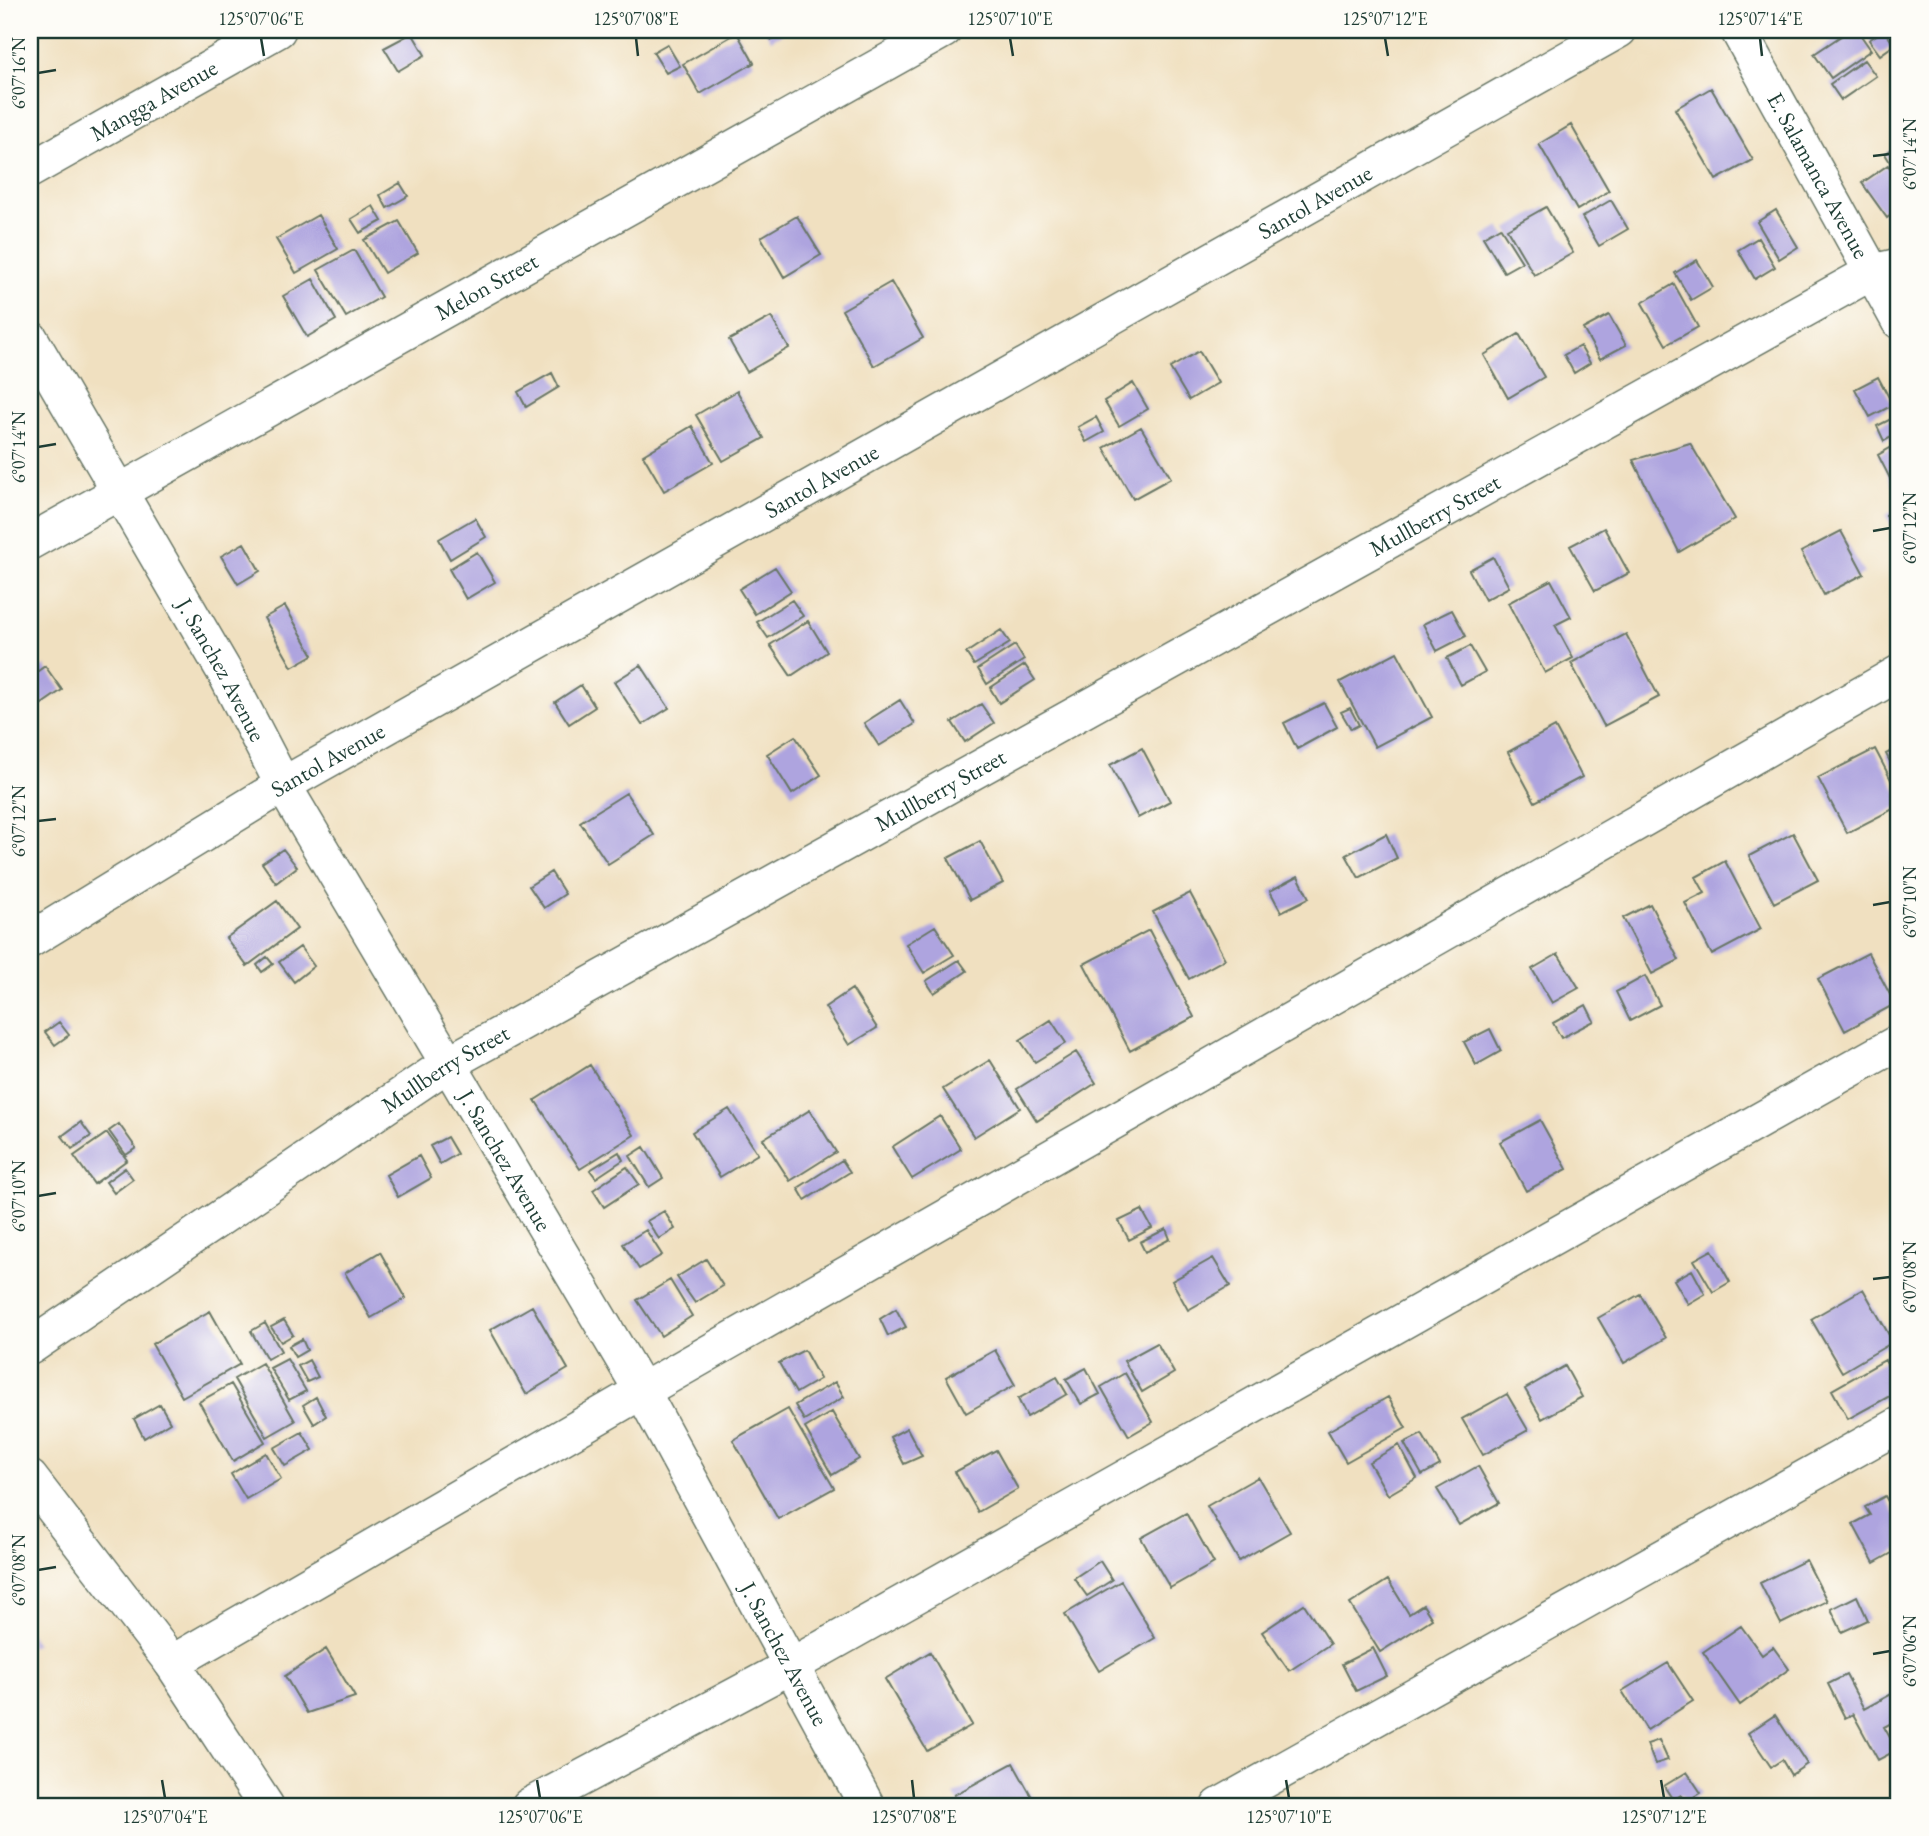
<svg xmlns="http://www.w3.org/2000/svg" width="1929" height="1836" viewBox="0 0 1929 1836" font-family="'EB Garamond',serif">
	<rect width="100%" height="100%" fill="#fdfcf7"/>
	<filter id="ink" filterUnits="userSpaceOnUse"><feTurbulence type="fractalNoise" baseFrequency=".0143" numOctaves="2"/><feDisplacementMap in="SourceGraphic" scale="14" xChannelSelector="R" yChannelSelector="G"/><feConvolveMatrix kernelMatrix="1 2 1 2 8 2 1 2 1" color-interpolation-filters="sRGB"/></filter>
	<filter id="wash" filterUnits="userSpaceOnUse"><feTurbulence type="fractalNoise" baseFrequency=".00686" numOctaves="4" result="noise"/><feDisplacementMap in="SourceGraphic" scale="28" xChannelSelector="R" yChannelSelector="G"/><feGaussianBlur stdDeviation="1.57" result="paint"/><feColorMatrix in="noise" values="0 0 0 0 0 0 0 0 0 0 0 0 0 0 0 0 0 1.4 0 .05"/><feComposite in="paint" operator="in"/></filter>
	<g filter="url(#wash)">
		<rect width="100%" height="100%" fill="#f0e0c0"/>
		<g id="blocks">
			<path fill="#aea4df" d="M765,30H788L771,40Z
				M1850,30H1857L1871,50L1831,78L1814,54Z
				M1884,30L1894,45L1880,55L1869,40Z
				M412,33L425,55L398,71L384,48Z
				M737,33L754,63L700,94L683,64Z
				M667,44L680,66L666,73L653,52Z
				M1864,60L1876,76L1841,100L1830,84Z
				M1711,88L1753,160L1716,180L1675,109Z
				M1571,125L1609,191L1577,210L1539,144Z
				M1899,144V176L1885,154Z
				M1888,165L1899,180V209L1887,218L1862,183Z
				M400,183L408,196L387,208L380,195Z
				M1611,200L1628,229L1599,246L1582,217Z
				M373,206L382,221L360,233L351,219Z
				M1546,207L1573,253L1534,275L1507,229Z
				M1776,210L1798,247L1779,259L1757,222Z
				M318,215L338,249L296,273L276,239Z
				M797,216L821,255L784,277L761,237Z
				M399,221L418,253L384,273L364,240Z
				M1500,227L1522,262L1504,272L1483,237Z
				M1758,238L1775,267L1755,279L1738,250Z
				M354,250L381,297L346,317L318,270Z
				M1697,260L1713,287L1691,300L1675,273Z
				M313,279L336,320L307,337L283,296Z
				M891,282L923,338L874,366L842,310Z
				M1674,284L1698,327L1666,345L1642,303Z
				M1609,315L1626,345L1600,359L1583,329Z
				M771,317L789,348L747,372L729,340Z
				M1519,334L1544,377L1508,398L1484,355Z
				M1580,346L1590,363L1574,373L1564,355Z
				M1199,351L1218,383L1189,400L1170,368Z
				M552,373L559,387L526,407L518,392Z
				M1878,377L1893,405L1870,417L1855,389Z
				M1133,383L1148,409L1119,426L1104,401Z
				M737,391L764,438L723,461L696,415Z
				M1897,416L1899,433L1884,441L1877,426Z
				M1096,417L1104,432L1086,442L1078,427Z
				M692,426L713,463L664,491L643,455Z
				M1141,427L1171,478L1133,499L1104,448Z
				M1690,443L1735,519L1679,552L1633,460Z
				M1899,443V496L1878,455Z
				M1899,508V540L1886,515Z
				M475,518L486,537L450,559L439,539Z
				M1604,528L1629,573L1595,591L1570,546Z
				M1841,531L1864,574L1824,595L1801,552Z
				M244,543L260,571L238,584L221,556Z
				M477,552L495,582L466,599L449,569Z
				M1493,557L1509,587L1485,600L1469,570Z
				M775,567L791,591L755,614L739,589Z
				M1551,580L1571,617L1555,625L1573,658L1545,673L1508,603Z
				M792,600L803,616L768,638L757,622Z
				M285,606L313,655L292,667L264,618Z
				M1452,610L1466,636L1437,651L1423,624Z
				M808,621L827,652L791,676L770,645Z
				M1001,630L1010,643L974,665L966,653Z
				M1626,634L1659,697L1604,726L1571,663Z
				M1015,645L1024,660L987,684L978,669Z
				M1470,646L1485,672L1461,685L1447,658Z
				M1397,652L1432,717L1375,747L1340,682Z
				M641,665L669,708L642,725L614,682Z
				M1025,665L1035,680L999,703L990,688Z
				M45,666L62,690L36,708L30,698V677Z
				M581,685L595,707L569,724L555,702Z
				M900,700L915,724L879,746L864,723Z
				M1324,703L1337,727L1297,749L1284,723Z
				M981,704L994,723L965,742L952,722Z
				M1350,708L1359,725L1351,729L1341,712Z
				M1555,727L1582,777L1535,802L1508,752Z
				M795,736L821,775L792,794L767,754Z
				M1899,747V779L1886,754Z
				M1142,748L1170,801L1138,818L1110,765Z
				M1875,749L1899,795V806L1847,833L1818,778Z
				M626,793L654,835L608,864L580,822Z
				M1793,833L1818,880L1774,903L1749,856Z
				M1386,834L1397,858L1359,878L1346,855Z
				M980,841L1003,883L970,900L948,858Z
				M283,849L297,867L276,883L262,863Z
				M1725,861L1761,929L1712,955L1685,903L1705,893L1696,877Z
				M551,872L565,894L544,908L529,886Z
				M1298,876L1309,898L1281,912L1270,891Z
				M1190,893L1225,959L1189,979L1153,912Z
				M277,901L297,929L247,966L226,938Z
				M1650,904L1679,960L1652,974L1623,918Z
				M935,926L954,955L924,973L906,944Z
				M1149,930L1194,1017L1130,1051L1084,964Z
				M300,947L314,966L294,982L279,962Z
				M1868,953L1895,1004L1845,1031L1818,979Z
				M1558,954L1579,988L1552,1003L1532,969Z
				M267,957L273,964L262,972L257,965Z
				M959,960L967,971L934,993L926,981Z
				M1645,976L1660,1005L1630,1021L1616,992Z
				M852,989L877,1028L849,1045L825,1007Z
				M1586,1005L1594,1021L1561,1038L1553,1023Z
				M1051,1020L1066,1043L1035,1062L1020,1040Z
				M59,1022L69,1035L55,1045L45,1032Z
				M1490,1029L1501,1051L1476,1065L1464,1042Z
				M1076,1052L1096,1083L1037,1121L1017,1089Z
				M990,1060L1020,1108L974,1137L943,1089Z
				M590,1065L634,1135L580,1169L535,1100Z
				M729,1109L758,1154L720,1177L692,1132Z
				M810,1110L836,1152L790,1181L763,1139Z
				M940,1116L961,1149L912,1179L892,1147Z
				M1540,1120L1567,1169L1526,1191L1500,1142Z
				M81,1122L91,1136L72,1149L62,1136Z
				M119,1124L136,1148L126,1155L109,1131Z
				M107,1133L127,1160L94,1184L74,1156Z
				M447,1137L457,1154L440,1164L430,1146Z
				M644,1147L663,1178L649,1187L630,1156Z
				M619,1152L623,1160L596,1178L590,1170Z
				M419,1156L431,1178L398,1197L386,1175Z
				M842,1160L850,1172L805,1200L798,1188Z
				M627,1167L639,1184L604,1207L593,1190Z
				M125,1168L133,1179L114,1193L106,1182Z
				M1142,1210L1152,1228L1129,1240L1119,1221Z
				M664,1211L675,1229L659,1239L647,1221Z
				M1166,1229L1170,1239L1145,1252L1140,1242Z
				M646,1230L662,1255L639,1269L623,1244Z
				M1712,1250L1730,1282L1713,1292L1694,1260Z
				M380,1252L406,1298L371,1318L345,1273Z
				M1213,1258L1230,1286L1188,1310L1172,1281Z
				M706,1259L723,1286L695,1303L677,1277Z
				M1692,1270L1705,1294L1688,1304L1674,1280Z
				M670,1280L692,1316L661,1336L637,1300Z
				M1863,1289L1893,1342L1842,1372L1811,1319Z
				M1640,1294L1666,1338L1624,1363L1598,1318Z
				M532,1306L568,1369L526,1394L490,1330Z
				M896,1309L906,1327L888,1336L880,1319Z
				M210,1311L240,1364L182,1397L152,1344Z
				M284,1320L293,1335L281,1342L271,1327Z
				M265,1323L281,1351L267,1359L251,1331Z
				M302,1339L307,1350L295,1357L289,1346Z
				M1157,1343L1174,1373L1142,1392L1124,1361Z
				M804,1350L820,1379L796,1393L779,1363Z
				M995,1350L1015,1385L966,1413L946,1377Z
				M287,1359L306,1391L289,1400L270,1368Z
				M309,1360L318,1377L307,1382L298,1366Z
				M1885,1360L1899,1391L1848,1419L1832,1390Z
				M262,1363L295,1421L267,1437L234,1379Z
				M1565,1366L1582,1397L1542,1419L1525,1389Z
				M1086,1368L1100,1394L1081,1404L1066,1379Z
				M1125,1373L1153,1422L1129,1436L1101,1387Z
				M1057,1377L1067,1394L1027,1417L1018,1399Z
				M835,1382L844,1397L804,1420L795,1405Z
				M231,1384L265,1442L233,1461L199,1402Z
				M1507,1394L1528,1430L1483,1455L1462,1419Z
				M316,1397L326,1416L314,1424L303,1405Z
				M1388,1397L1406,1428L1346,1462L1328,1431Z
				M160,1404L170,1422L144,1438L134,1419Z
				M788,1409L834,1488L778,1519L733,1440Z
				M832,1412L859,1459L832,1475L805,1428Z
				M907,1428L922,1456L904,1464L890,1437Z
				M302,1432L313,1450L285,1466L274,1448Z
				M1422,1434L1440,1465L1422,1475L1404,1443Z
				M1399,1445L1417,1478L1388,1495L1369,1462Z
				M996,1450L1018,1489L978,1512L955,1472Z
				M266,1453L281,1479L246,1499L231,1474Z
				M1478,1466L1499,1503L1459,1525L1437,1489Z
				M1258,1477L1290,1532L1239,1561L1207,1506Z
				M1885,1496L1899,1521V1549L1874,1563L1853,1524L1870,1515L1865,1507Z
				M1186,1513L1214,1563L1170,1588L1141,1538Z
				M1806,1560L1827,1601L1781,1624L1760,1583Z
				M1100,1561L1112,1580L1087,1596L1074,1578Z
				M1388,1580L1409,1614L1423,1605L1432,1619L1380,1652L1350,1604Z
				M1121,1581L1155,1638L1099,1671L1065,1614Z
				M1857,1596L1868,1620L1842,1632L1831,1609Z
				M1304,1604L1330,1644L1289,1671L1262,1632Z
				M1741,1626L1762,1655L1773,1647L1789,1669L1740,1705L1703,1652Z
				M30,1632L36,1644L30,1647Z
				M1373,1648L1387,1676L1356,1691L1342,1664Z
				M326,1649L355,1697L307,1713L285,1676Z
				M930,1652L972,1725L927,1751L885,1679Z
				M1668,1663L1693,1701L1647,1730L1622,1691Z
				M1846,1675L1864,1709L1899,1690V1719L1884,1727L1897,1750L1878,1760L1853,1714L1845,1718L1828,1684Z
				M1775,1715L1807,1764L1791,1775L1782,1760L1771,1767L1748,1733Z
				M1659,1740L1668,1760L1655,1764L1647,1744Z
				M1013,1763L1037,1806H961L954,1795Z
				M1687,1772L1701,1793L1686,1802L1681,1795L1673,1800L1664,1786Z
				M1635,1797L1638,1806H1613Z"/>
		</g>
	</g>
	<g filter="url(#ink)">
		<use href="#blocks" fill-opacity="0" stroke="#687665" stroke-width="2"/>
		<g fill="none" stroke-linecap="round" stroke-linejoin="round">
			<defs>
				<g id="street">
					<path id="s1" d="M1738,30L1899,321"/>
					<path id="s2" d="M30,170L278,30"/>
					<path id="s3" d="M30,338L224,671L283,785L642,1391L867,1806"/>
					<path id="s4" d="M30,542L944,30"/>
					<path id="s5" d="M30,940L283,785L1619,30"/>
					<path id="s6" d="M30,1347L449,1063L1872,272L1899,266"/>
					<path d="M30,1478L172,1663L266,1806"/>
					<path d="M172,1663L642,1391L1899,673"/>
					<path d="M529,1806L789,1667L1899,1042"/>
					<path d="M1219,1806L1899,1425"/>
				</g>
			</defs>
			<use href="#street" stroke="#687665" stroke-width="38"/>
			<use href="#street" stroke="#fff" stroke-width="35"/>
		</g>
	</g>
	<path fill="none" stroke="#1f3d34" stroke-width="2.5" d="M261,38L264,56M636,38L638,56M1010,38L1013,56M1385,38L1388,56M1760,38L1762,56M38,73L56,70M1873,156L1890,154M38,447L56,444M1873,531L1890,528M38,821L56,819M1873,905L1890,902M38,1196L56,1193M1873,1279L1890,1277M38,1570L56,1567M1873,1654L1890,1651M162,1780L165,1798M537,1780L540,1798M912,1780L914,1798M1286,1780L1289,1798M1661,1780L1664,1798"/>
	<g text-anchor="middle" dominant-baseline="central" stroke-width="6" stroke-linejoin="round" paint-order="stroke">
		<g font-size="23" fill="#1f3d34" stroke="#fdfcf7">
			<text stroke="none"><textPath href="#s2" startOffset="142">Mangga Avenue</textPath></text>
			<text stroke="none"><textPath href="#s1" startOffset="166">E. Salamanca Avenue</textPath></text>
			<text stroke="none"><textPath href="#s5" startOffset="1482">Santol Avenue</textPath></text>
			<text stroke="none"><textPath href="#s4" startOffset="523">Melon Street</textPath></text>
			<text stroke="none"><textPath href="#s5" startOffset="915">Santol Avenue</textPath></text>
			<text stroke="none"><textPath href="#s6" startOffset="1634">Mullberry Street</textPath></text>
			<text stroke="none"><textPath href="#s3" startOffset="383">J. Sanchez Avenue</textPath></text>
			<text stroke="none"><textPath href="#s5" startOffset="348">Santol Avenue</textPath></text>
			<text stroke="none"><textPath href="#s6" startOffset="1068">Mullberry Street</textPath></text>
			<text stroke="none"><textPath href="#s6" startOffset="500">Mullberry Street</textPath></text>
			<text stroke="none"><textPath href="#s3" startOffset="950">J. Sanchez Avenue</textPath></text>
			<text stroke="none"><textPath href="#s3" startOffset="1517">J. Sanchez Avenue</textPath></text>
		</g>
	</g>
	<rect width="1929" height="1836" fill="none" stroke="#fdfcf7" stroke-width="77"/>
	<rect x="38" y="38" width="1852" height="1760" fill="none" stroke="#1f3d34" stroke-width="2.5"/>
	<g font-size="18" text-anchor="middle" fill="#1f3d34">
		<text x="261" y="25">125°07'06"E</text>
		<text x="636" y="25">125°07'08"E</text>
		<text x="1010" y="25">125°07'10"E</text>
		<text x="1385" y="25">125°07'12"E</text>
		<text x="1760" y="25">125°07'14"E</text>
		<text transform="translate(19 73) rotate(-90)" y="6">6°07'16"N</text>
		<text transform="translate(1910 154) rotate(-90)" y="6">6°07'14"N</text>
		<text transform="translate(19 447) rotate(-90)" y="6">6°07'14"N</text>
		<text transform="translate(1910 528) rotate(-90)" y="6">6°07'12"N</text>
		<text transform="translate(19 821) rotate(-90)" y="6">6°07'12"N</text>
		<text transform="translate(1910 902) rotate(-90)" y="6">6°07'10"N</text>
		<text transform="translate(19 1196) rotate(-90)" y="6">6°07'10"N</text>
		<text transform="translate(1910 1277) rotate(-90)" y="6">6°07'08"N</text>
		<text transform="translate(19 1570) rotate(-90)" y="6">6°07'08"N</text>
		<text transform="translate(1910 1651) rotate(-90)" y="6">6°07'06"N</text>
		<text x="165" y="1823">125°07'04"E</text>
		<text x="540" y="1823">125°07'06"E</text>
		<text x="914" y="1823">125°07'08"E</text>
		<text x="1289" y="1823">125°07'10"E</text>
		<text x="1664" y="1823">125°07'12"E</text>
	</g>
</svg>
